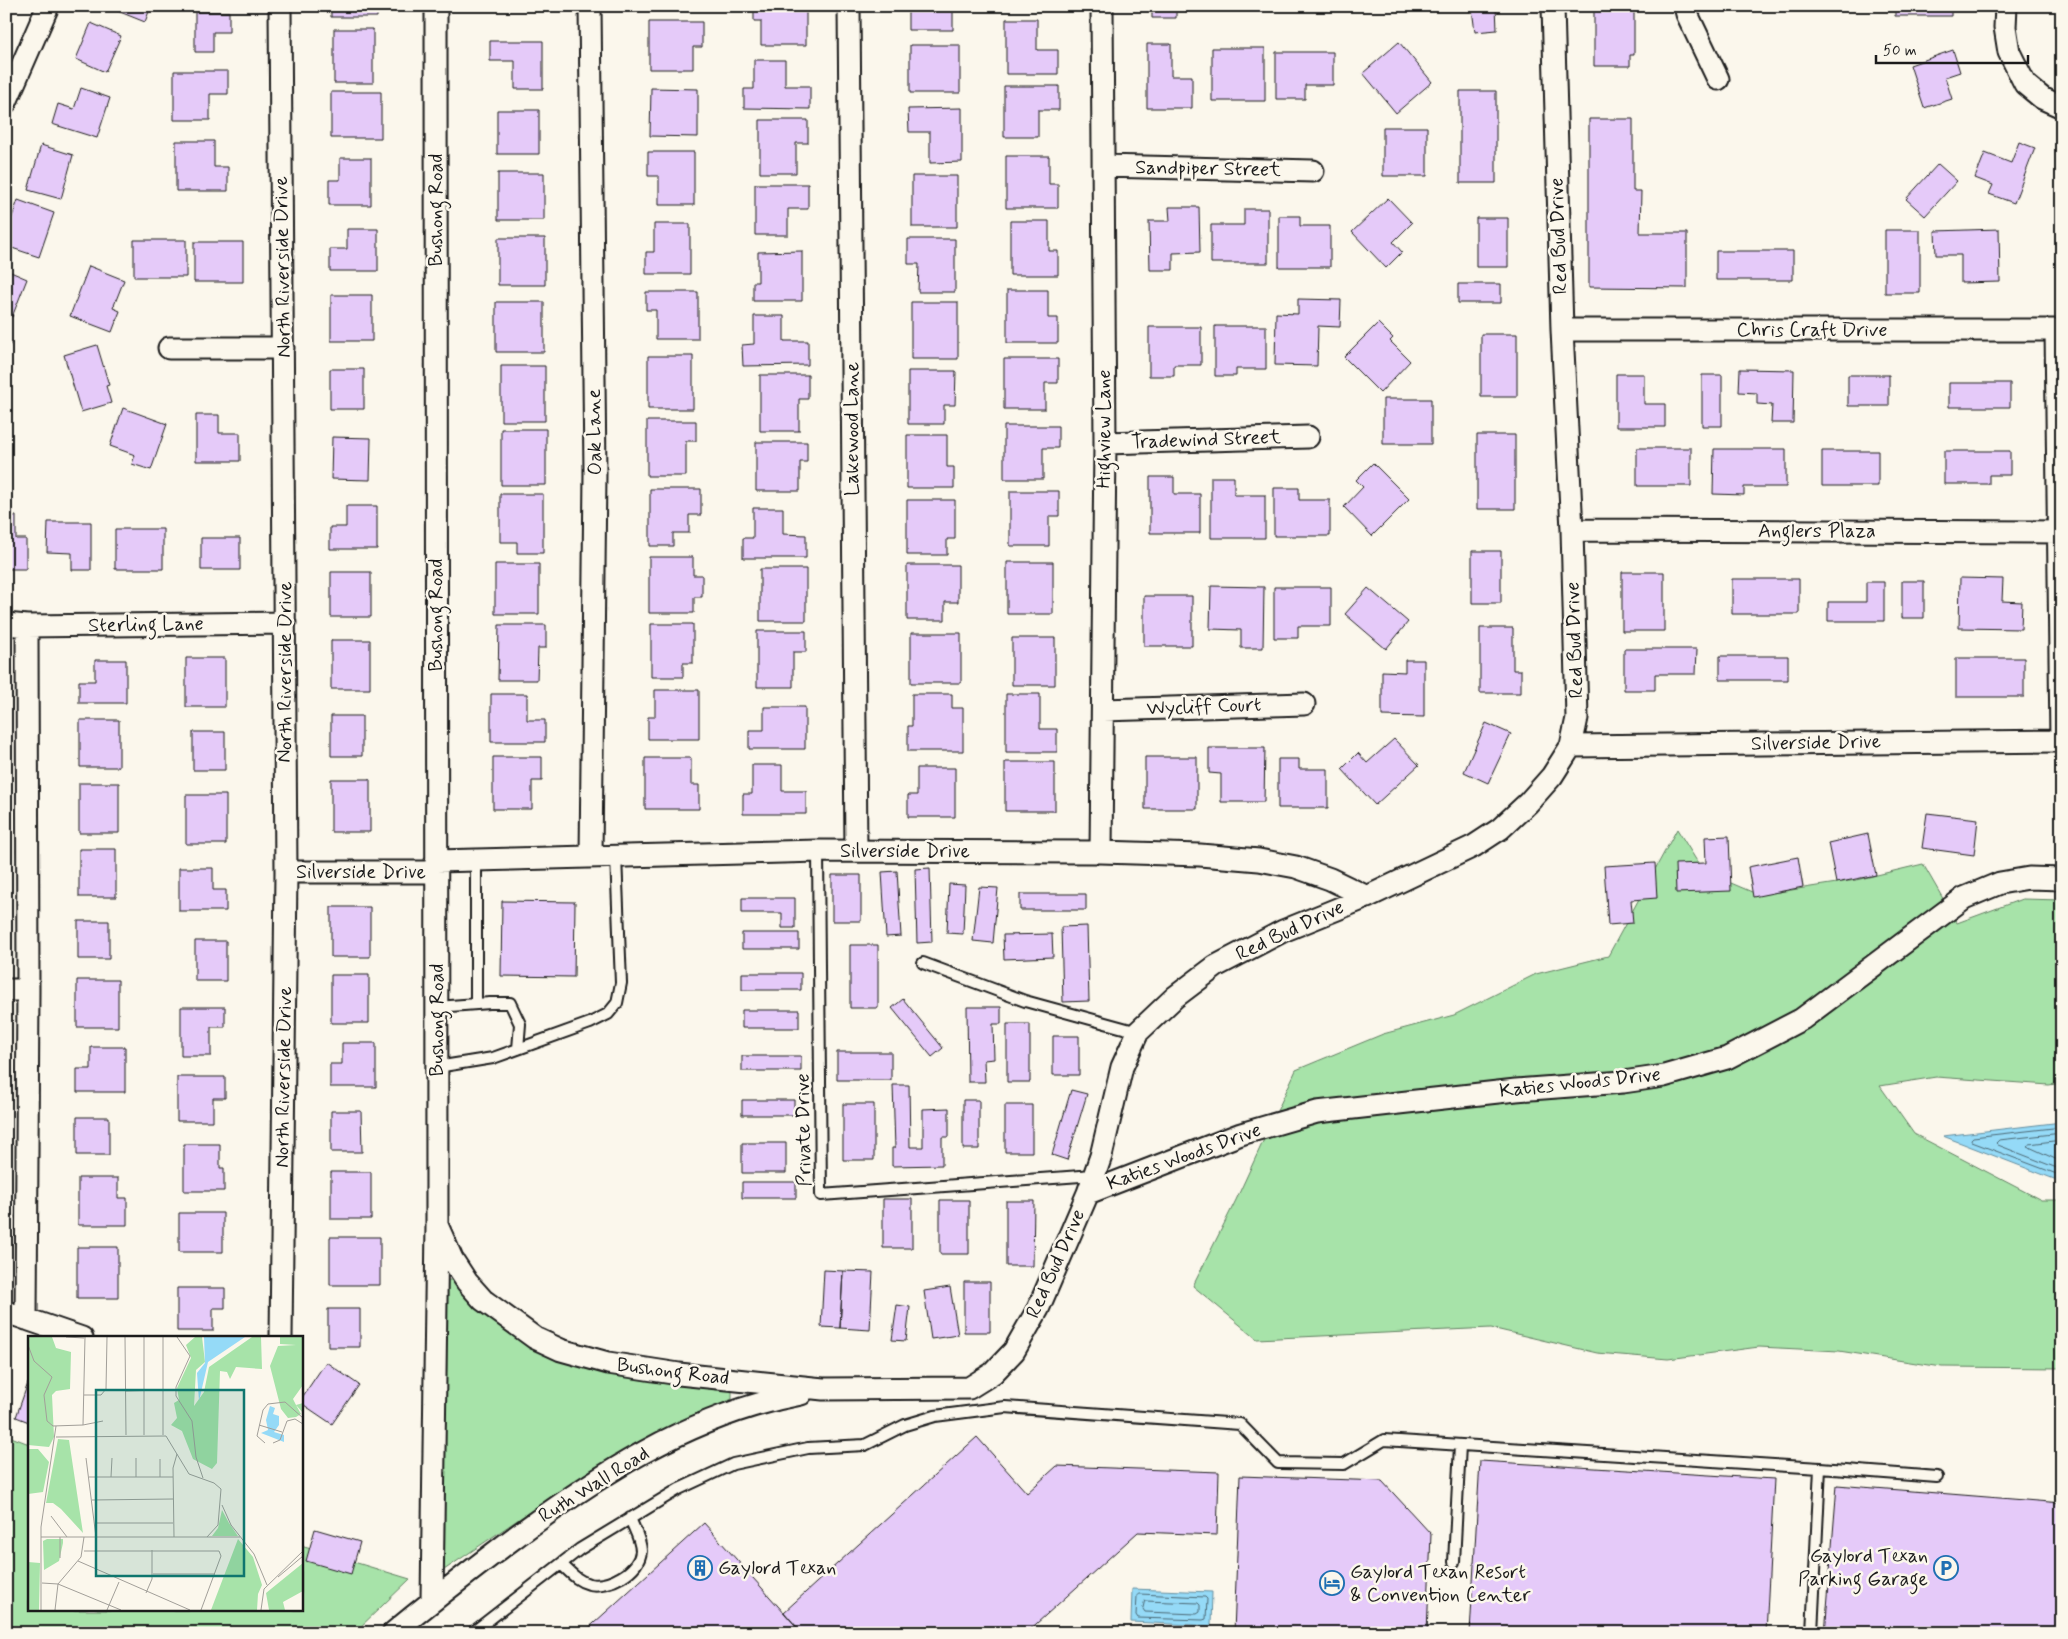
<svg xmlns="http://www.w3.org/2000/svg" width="2068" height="1639" viewBox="0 0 2068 1639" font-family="Mynerve,sans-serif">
	<rect width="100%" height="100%" fill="#fbf7ec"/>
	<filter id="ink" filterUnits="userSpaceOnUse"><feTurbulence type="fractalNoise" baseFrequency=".02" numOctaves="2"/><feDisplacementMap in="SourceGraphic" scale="10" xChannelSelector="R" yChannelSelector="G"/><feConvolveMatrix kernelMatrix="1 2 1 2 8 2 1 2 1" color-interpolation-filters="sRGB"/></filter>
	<g filter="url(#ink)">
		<path fill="#a7e3a9" stroke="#628062" d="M1677,829L1703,871L1759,895L1856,880L1923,864L1957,923L2022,899L2062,900V1083L2049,1085L1936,1077L1880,1086L1914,1134L2041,1200H2062V1368L1942,1367L1839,1351L1759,1347L1668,1359L1597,1353L1491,1328L1257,1339L1193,1286L1236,1200L1296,1070L1383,1034L1454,1015L1536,974L1608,956Z
			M444,1280H455L537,1350L732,1388V1399L670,1427L591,1470L444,1570Z
			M6,1435L29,1444V1610H301V1546L410,1579L354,1633H6Z"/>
		<path fill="#95daf7" stroke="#658e9f" d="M2062,1122V1182L1943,1136Z
			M1132,1589L1212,1592L1211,1626L1131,1622Z"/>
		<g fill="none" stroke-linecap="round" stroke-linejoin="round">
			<path stroke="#4c6874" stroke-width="1" d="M2062,1127L1973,1137L1971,1139L1972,1142L2062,1176
				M2062,1133L1999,1140L1996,1143L1998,1145L2062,1170
				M2062,1140L2029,1144L2027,1146L2062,1162
				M1139,1594L1205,1597L1207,1599L1206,1619L1203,1620L1138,1618L1136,1615L1137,1596Z
				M1145,1601L1198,1603L1200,1605V1612L1197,1614L1145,1612L1143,1609Z"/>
		</g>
		<path fill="#e5caf9" stroke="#1c1c1c" d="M105,6H151L145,22Z
			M331,6H377V17H331Z
			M754,6H806V45H761V21H754Z
			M908,6H953V30H908Z
			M1152,6H1176V18H1152Z
			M1496,6L1497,30L1475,32L1472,9Z
			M1594,6H1634V55H1630V66H1594Z
			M1895,6H1951V16H1895Z
			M195,12H229V32H213V52H195Z
			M1006,19H1037V50H1058V74H1006Z
			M649,22H702V47H693V69H649Z
			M91,23L121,36L105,72L76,59Z
			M334,29H373V83H334Z
			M490,41H543V89H515V61H490Z
			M1399,42L1432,82L1396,113L1363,73Z
			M1147,44H1171V76H1192V108H1147Z
			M910,45H960V93H910Z
			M1212,48H1265V101H1212Z
			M1953,50L1960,72L1945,77L1952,99L1924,108L1910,65Z
			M1276,52H1333V85H1305V99H1276Z
			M754,60H785V86H810V109L744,108V89H754Z
			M174,71H228V94H210V120H174Z
			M1004,86H1059V110H1038V137H1004Z
			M81,88L110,98L97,138L52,124L58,104L74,109Z
			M651,88L698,89V137L650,136Z
			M1460,91H1496V183H1460Z
			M331,92H381V138H331Z
			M962,108V162L930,163V132H909L908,109Z
			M497,110H539V154H497Z
			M1589,119H1633V191H1641L1640,233H1687V288L1589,287Z
			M760,120H808V143H796V173H760Z
			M1383,127H1427V176H1383Z
			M176,141H214V167H228V191H176Z
			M2019,142L2035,148L2014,203L1989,194L1993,185L1975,178L1985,153L2011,163Z
			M41,145L73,155L61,199L28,190Z
			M648,152H694V205H659V176H648Z
			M1006,156H1049V184H1058V208H1006Z
			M340,158H371V205H329V180H340Z
			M1938,164L1957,181L1925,216L1906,199Z
			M498,173H544V220H498Z
			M912,176H957V227H912Z
			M755,184H808V209H788V235H755Z
			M1388,198L1412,223L1393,242L1402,252L1386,268L1352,232Z
			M18,200L54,213L39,257L6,246V234Z
			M1169,207H1199L1200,252L1173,253V270H1150L1149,221H1170Z
			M1244,209H1268V263H1211V225H1244Z
			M1279,216H1300V226H1330V267H1279Z
			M1476,218H1508V267H1476Z
			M1010,221H1049V251H1058V275H1010Z
			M654,224H690V274H646V252H654Z
			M347,229H378V271H330V249H347Z
			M1999,229L2000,282L1961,283V255H1936L1935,231Z
			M1885,230H1920V293H1885Z
			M498,238H545V285H498Z
			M908,239H955V292H918L919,264H908Z
			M134,240H186V277H134Z
			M194,242H243V282H194Z
			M802,251V301H753V282H758V252Z
			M1716,251H1793V280H1716Z
			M89,266L124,280L113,308L120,311L112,332L70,316Z
			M6,270L27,279L12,317L6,314Z
			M1458,284H1501V303H1458Z
			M1007,290H1048V318H1058V343H1007Z
			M646,292H698V339H656V310H646Z
			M331,295H372V341H331Z
			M1298,299L1341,300L1340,327L1318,326L1317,366L1275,365L1276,313L1298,314Z
			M496,302H544V352H496Z
			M911,302H958V359H911Z
			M754,316H784V341H808V365L743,366L742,345L754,344Z
			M1378,323L1393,338L1390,341L1410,361L1380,393L1344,357Z
			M1215,326H1266V369H1236V376H1215Z
			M1149,327H1201V365H1174V376H1149Z
			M1481,334H1517V397H1481Z
			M6,341L11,343L6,353Z
			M97,345L109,385L106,386L111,403L81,412L64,355Z
			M648,356H693V409H648Z
			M1004,359H1058V383H1045V409H1004Z
			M501,366H545V421H501Z
			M330,369H364V409H330Z
			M1740,369L1794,370L1793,423H1771L1772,405L1757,404V393L1739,392Z
			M908,371H956L955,405H944V424H908Z
			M1616,374H1644V404H1665V427H1616Z
			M760,375H808V399H799V431H760Z
			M1702,375H1722V426H1702Z
			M1848,375H1889V406H1848Z
			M1949,383H2010V407H1949Z
			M1383,399H1431V444H1383Z
			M123,408L167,424L151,470L132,464L135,455L110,446Z
			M196,415H219V433H240V461H196Z
			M647,421H696V441H686V476H647Z
			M1004,426H1058V448H1043V479H1004Z
			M501,429H546V485H501Z
			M907,435H947V467H954V488H907Z
			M1477,435H1515V509H1477Z
			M332,437L371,438L370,480L331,479Z
			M756,442H807V462H800V491H756Z
			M1637,448H1691V486H1637Z
			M1714,449H1786V487H1744V495L1713,494Z
			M1822,451H1878V486H1822Z
			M1944,451H2010V475H1989V484H1944Z
			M1373,463L1409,499L1372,536L1344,507L1363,487L1356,480Z
			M1150,477H1174V494H1200V533H1150Z
			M1211,477H1234V495H1265V538H1211Z
			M1274,488H1299V500H1330V536H1274Z
			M650,489H701V515H689V533H673V546H650Z
			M1010,491H1059V516H1049V546H1010Z
			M500,494H543V553H517V542H500Z
			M907,500H955V539H947V555H907Z
			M346,506H377V549H330V527H346Z
			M753,508H783V534L806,535V558H743V538H753Z
			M6,516H16V539H26V569H6Z
			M48,522H91V570H72V553L47,552Z
			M115,529H163V569H115Z
			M201,538H240V570H201Z
			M1472,551H1501V603H1472Z
			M649,557H693V575H702V597H694V613H649Z
			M1007,562H1053V614H1007Z
			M495,564H539V614H495Z
			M907,565H958V602H945V620H907Z
			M760,569H806V621H760Z
			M331,572H371V617H331Z
			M1622,572H1664V631H1622Z
			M1960,578L2003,579L2002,601L2022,602L2021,629L1959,628Z
			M1732,579H1799V614H1732Z
			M1902,581H1924V618H1902Z
			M1866,582H1884V621H1828V602H1866Z
			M1211,586L1264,587L1263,648H1241V630L1210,629Z
			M1274,587H1331V626H1298V638H1274Z
			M1368,588L1408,622L1386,649L1345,614Z
			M1144,596H1192V646H1144Z
			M651,624H693V663H683V677H651Z
			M499,625H546V648H538L537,680H498Z
			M1480,628H1513V670H1521V693H1480Z
			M757,631H806V652H793V687H757Z
			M911,633H961V683H911Z
			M1012,638H1055V685H1012Z
			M331,640H370V689H331Z
			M1624,649H1697L1696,674H1655V690H1624Z
			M1720,656H1788V680H1720Z
			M186,658H225V707H186Z
			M1956,658H2024V697H1956Z
			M95,660H126V703H79V681H95Z
			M1405,660H1424V717L1382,716V671L1405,672Z
			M655,690H699V739H648V717H655Z
			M491,694H527V720H545V742H491Z
			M912,694H952V708H963V751H908V726H912Z
			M1006,694H1040V729H1057V752H1006Z
			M764,707H805V749H749V730H764Z
			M331,716H362V756H331Z
			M80,720H119V767H80Z
			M1486,723L1511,734L1488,783L1464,772Z
			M193,732H225V770H193Z
			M1394,739L1419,765L1375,805L1342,769L1358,753L1367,763Z
			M1209,748H1265L1264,802H1221V774L1209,773Z
			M493,757H542V781H532V809H493Z
			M1145,757H1197V809H1145Z
			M645,758H691V785H699V809H645Z
			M1278,759H1299V769H1328V808H1278Z
			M1005,762H1055V811H1005Z
			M752,765H782V791H806V814H743V794H752Z
			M917,768H955V817H908V795H917Z
			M331,779H370V832H331Z
			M79,783H119V833H79Z
			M186,795H226V844H186Z
			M1927,813L1978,819L1974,855L1922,848Z
			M1868,834L1876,875L1836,883L1828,843Z
			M1729,836L1731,891L1676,893L1675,864L1706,863L1705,837Z
			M79,849H116V897H79Z
			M1798,857L1803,887L1753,897L1748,867Z
			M1655,863L1657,898L1631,900L1633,923L1608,925L1604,866Z
			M179,868H213V890H226V911H179Z
			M930,868L932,942L917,943L915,869Z
			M897,871L901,936L886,937L882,872Z
			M832,875H861V921H832Z
			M949,884L965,885L963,934L947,933Z
			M979,887L998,888L993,943L973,941Z
			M1020,894H1086V910H1020Z
			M742,898H795V928H782V913H742Z
			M502,901L575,902L574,977L501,976Z
			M331,907H370V957H331Z
			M78,921H109V959H78Z
			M1087,926L1089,1001L1063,1002L1061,927Z
			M742,933H799V949H742Z
			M1052,934L1053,957L1004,959L1003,935Z
			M195,941H226V981H195Z
			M850,945H878V1008H850Z
			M742,973H801V990H742Z
			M331,975H369V1023H331Z
			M77,980H118V1027H77Z
			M903,999L943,1048L932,1057L892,1008Z
			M181,1007H225V1027H211V1056H181Z
			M967,1007H1001V1024H993L994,1059L984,1060L985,1082H968Z
			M742,1010H799V1028H742Z
			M1007,1024H1030V1082H1007Z
			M1053,1036H1079V1075H1053Z
			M342,1043H376V1087H330V1064H342Z
			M91,1047H125V1092H77V1069H91Z
			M837,1052H891V1080H837Z
			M742,1056H801V1071H742Z
			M177,1077H225V1098H213V1121H177Z
			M893,1085H909L910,1147H923V1109L949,1108V1137H942V1165L892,1166V1148H895Z
			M1071,1090L1087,1094L1067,1160L1052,1155Z
			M742,1100H794V1115H742Z
			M963,1100H979V1149H963Z
			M843,1104H874V1160H843Z
			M1005,1105H1032V1152H1005Z
			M331,1111H361L362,1152H331Z
			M77,1117H109V1155H77Z
			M742,1143H786V1173H742Z
			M184,1144H220V1168H224V1191H184Z
			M331,1172H371V1219H331Z
			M78,1178H118V1198H127V1225H78Z
			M742,1182H796V1198H742Z
			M883,1199H912V1248H883Z
			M940,1200H969V1254H940Z
			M1006,1201H1034L1033,1266H1006Z
			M179,1213H223V1252H179Z
			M330,1237H380V1285H330Z
			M77,1247H118V1298H77Z
			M824,1270L843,1271L840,1328L821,1327Z
			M843,1271L873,1272L870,1330L840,1328Z
			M964,1282H990V1332H964Z
			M950,1287L958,1335L931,1339L924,1291Z
			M177,1288H225V1308H213V1331H177Z
			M897,1305L910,1307L906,1341L892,1340Z
			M328,1309H360V1347H328Z
			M326,1362L359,1385L332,1424L301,1403V1399Z
			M28,1383L29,1384V1422L16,1417Z
			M977,1437L1027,1493L1057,1466L1219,1472L1217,1535L1138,1532L1026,1633H802L784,1612Z
			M1480,1461L1774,1479L1766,1633H1470Z
			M1240,1476L1382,1481L1431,1534L1427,1633H1234Z
			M1837,1485L2062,1503V1633H1825Z
			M704,1523L802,1633H583Z
			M315,1529L360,1542L351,1574L306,1561Z"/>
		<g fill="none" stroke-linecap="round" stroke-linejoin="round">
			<defs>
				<path id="service" d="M818,851L821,1195L1094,1175
					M476,859V1004
					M923,963L1025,1001L1138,1032
					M437,1007L490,1003H510L520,1024L518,1049
					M437,1067L493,1058L590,1023L608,1014L617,1003L621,983L616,856
					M1820,1468L1937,1477
					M1454,1562L1460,1445
					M561,1564C570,1572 577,1581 589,1584C608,1588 639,1572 641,1551C641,1540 634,1529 630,1518
					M472,1633L580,1549L679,1489L733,1464L808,1448L865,1445L905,1425L935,1416L1005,1407L1240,1424L1278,1463L1344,1464L1384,1440L1820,1468L1812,1633"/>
				<path id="minor" d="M280,6L286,872L281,1338
					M590,6L595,473L591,857
					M849,6L856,851
					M1685,6L1687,14L1718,79
					M2006,6L2005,27L2009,52L2025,84L2042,98L2062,107
					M6,102L48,6
					M1103,166L1313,171
					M1562,330H2062
					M2056,330L2061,741
					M169,348H283
					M1105,443L1308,437
					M1572,530L2062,532
					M6,624L27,626L285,623
					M1103,710L1304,704
					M1571,746L2062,741
					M1101,852L1105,443L1102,6
					M436,861L818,851L1101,852L1200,855L1259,860L1296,867L1330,879L1367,897
					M286,872H436
					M6,990H28
					M1088,1193L1241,1134L1317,1112L1516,1090L1623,1082L1664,1076L1727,1058L1802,1019L1964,898L2000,883L2029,878L2062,879
					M437,1225L452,1259L467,1282L483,1300L535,1338L561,1350L608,1363L679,1374L823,1389L969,1388L993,1373L1014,1351L1038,1309L1088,1193L1101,1156L1122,1067L1138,1032L1175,997L1216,966L1283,931L1367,897L1474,846L1500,829L1528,803L1552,776L1571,746L1577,718L1572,530L1562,330L1553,6
					M6,1312L82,1338
					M26,1319L28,990L27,626
					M432,1600L437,1225L436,6
					M393,1633C430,1602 468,1573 506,1544C596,1476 689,1415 801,1394"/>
			</defs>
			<use href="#service" stroke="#1c1c1c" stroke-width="14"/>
			<use href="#minor" stroke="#1c1c1c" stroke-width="25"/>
			<use href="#service" stroke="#fbf7ec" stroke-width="10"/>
			<use href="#minor" stroke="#fbf7ec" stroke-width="21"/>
		</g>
	</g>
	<defs>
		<symbol id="building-ring" viewBox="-11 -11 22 22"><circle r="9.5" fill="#fbf7ec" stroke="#1f6fb2" stroke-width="1.5"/><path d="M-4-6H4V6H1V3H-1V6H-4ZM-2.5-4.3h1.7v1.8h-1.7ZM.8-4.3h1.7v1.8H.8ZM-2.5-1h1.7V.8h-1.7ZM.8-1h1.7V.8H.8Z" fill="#1f6fb2"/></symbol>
		<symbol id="parking-ring" viewBox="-11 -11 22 22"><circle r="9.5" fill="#fbf7ec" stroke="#1f6fb2" stroke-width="1.5"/><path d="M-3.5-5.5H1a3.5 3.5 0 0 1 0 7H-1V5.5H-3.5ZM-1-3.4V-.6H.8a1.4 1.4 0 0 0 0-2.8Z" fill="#1f6fb2"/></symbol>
		<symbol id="hotel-ring" viewBox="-11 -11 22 22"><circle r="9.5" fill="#fbf7ec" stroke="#1f6fb2" stroke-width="1.5"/><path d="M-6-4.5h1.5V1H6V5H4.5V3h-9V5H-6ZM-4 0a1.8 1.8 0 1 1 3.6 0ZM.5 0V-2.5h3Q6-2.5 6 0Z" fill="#1f6fb2"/></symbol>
	</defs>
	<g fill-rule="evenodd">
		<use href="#building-ring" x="686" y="1554" width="28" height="28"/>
		<use href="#parking-ring" x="1932" y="1554" width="28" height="28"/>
		<use href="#hotel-ring" x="1318" y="1569" width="28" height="28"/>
	</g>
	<g text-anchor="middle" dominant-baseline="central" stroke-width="5" stroke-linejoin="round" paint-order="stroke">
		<g font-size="20" fill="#1c1c1c" stroke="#fbf7ec">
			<text transform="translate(1208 169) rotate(1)">Sandpiper Street</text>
			<text transform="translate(436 210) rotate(-90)">Bushong Road</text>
			<text transform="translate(1559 236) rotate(-92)">Red Bud Drive</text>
			<text transform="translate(283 267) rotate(-91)">North Riverside Drive</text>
			<text x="1812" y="330">Chris Craft Drive</text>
			<text transform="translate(852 429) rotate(-90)">Lakewood Lane</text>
			<text transform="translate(1104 429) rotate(-90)">Highview Lane</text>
			<text transform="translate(595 432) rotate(-91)">Oak Lane</text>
			<text transform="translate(1206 440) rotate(-2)">Tradewind Street</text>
			<text x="1817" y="531">Anglers Plaza</text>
			<text transform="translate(436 615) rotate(-90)">Bushong Road</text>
			<text transform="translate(146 625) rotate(-1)">Sterling Lane</text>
			<text transform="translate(1575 640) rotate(-92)">Red Bud Drive</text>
			<text transform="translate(285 672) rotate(-90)">North Riverside Drive</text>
			<text transform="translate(1204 707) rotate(-2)">Wycliff Court</text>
			<text transform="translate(1816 743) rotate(-1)">Silverside Drive</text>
			<text x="905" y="851">Silverside Drive</text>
			<text x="361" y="872">Silverside Drive</text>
			<text transform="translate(1290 931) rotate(-25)">Red Bud Drive</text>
			<text transform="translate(437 1020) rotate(-90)">Bushong Road</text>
			<text transform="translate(284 1077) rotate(-89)">North Riverside Drive</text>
			<text transform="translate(1580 1083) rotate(-6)">Katies Woods Drive</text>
			<text transform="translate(804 1130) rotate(-91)">Private Drive</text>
			<text transform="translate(1184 1157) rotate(-20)">Katies Woods Drive</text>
			<text transform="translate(1056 1264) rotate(-66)">Red Bud Drive</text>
			<text transform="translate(673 1372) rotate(7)">Bushong Road</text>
			<text transform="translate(594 1485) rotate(-32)">Ruth Wall Road</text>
		</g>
		<g font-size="20" fill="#1c1c1c" stroke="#fbf7ec" text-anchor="start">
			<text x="1928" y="1556" text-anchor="end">Gaylord Texan<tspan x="1928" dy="23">Parking Garage</tspan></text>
			<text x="718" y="1568">Gaylord Texan</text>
			<text x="1350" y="1572">Gaylord Texan Resort<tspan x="1350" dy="23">&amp; Convention Center</tspan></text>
		</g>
	</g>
	<g transform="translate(28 1336)">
		<rect width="275" height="275" fill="#fbf7ec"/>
		<path d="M0,1H24L28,12L43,16L42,53L28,55L24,59L26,101L21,111L0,109ZM167,1H174L177,26L168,34L166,70L176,56L181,31L224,1H233L234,33L208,31L202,43L199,36L192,35L189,127L184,133L165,123L154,95L143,89L149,82L146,67L151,64L149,52L163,22L158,9ZM252,1H275V49L265,63L268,69L275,67V77L268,69L273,78L268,81L260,82L253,73L242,30L250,10L268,9L252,8ZM30,103L41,104L55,197L33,173L25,167H18ZM0,113H10L21,126L15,156L0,158ZM194,174L201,187L210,200H184L190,192ZM19,203H35V207L31,225L16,234L15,205ZM210,203L225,221L234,249L230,258L229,274H183ZM0,226L12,227L11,274H0ZM275,227V255L255,266L257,274H241L238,257Z" fill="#a7e3a9"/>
		<path d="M176,1H217L180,26L171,65L169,37L177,27ZM242,70L247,72L245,78L251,80V89L246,96L256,99V106L233,97L240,94L238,84Z" fill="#95daf7"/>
		<path fill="none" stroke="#a29f99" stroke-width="1" d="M38,1L56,2M97,1L98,99M135,1V99M149,1L162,20L148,51V60L164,85L168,121L175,142M0,9L6,25L24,41L16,59L19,85L25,90L55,89L57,1M98,55L135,54M56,59H73L78,53L79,1M55,89L75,85M231,89L254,96M116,99V1M28,101L138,100L161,138L186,147L193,153L190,189L179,201M237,107L229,100L235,74L240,68L257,66L275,82M245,107L252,104L259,85L267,83L275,88M58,122L68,201M108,122V141M132,123V141M61,141H145M83,141L84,122M64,164L145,163M194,169L203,189L226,218L239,249M23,180L39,201M68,187H145M13,201H212M146,201L145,132L149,118M56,215H191L193,220L173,274M32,222V201M50,225L162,274M125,238H187M250,241L275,220M14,247L30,248L93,274M118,257L124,243V214M13,274V191L28,90M27,274L30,248L53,221L56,201M79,274L91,246M233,274L236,253L275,215"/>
		<path fill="#0f766e" fill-opacity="0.15" stroke="#0f766e" stroke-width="2.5" d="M68,54H216V240H68Z"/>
		<rect width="275" height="275" fill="none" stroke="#1c1c1c" stroke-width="2.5"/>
	</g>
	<rect width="2068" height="1639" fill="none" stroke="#fbf7ec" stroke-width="25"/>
	<rect x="12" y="12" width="2043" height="1614" fill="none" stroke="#1c1c1c" stroke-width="2" filter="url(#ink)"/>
	<path d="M1876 55v8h152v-8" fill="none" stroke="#1c1c1c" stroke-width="2.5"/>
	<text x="1883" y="55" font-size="15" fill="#1c1c1c" stroke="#fbf7ec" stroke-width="4" paint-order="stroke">50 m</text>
</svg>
